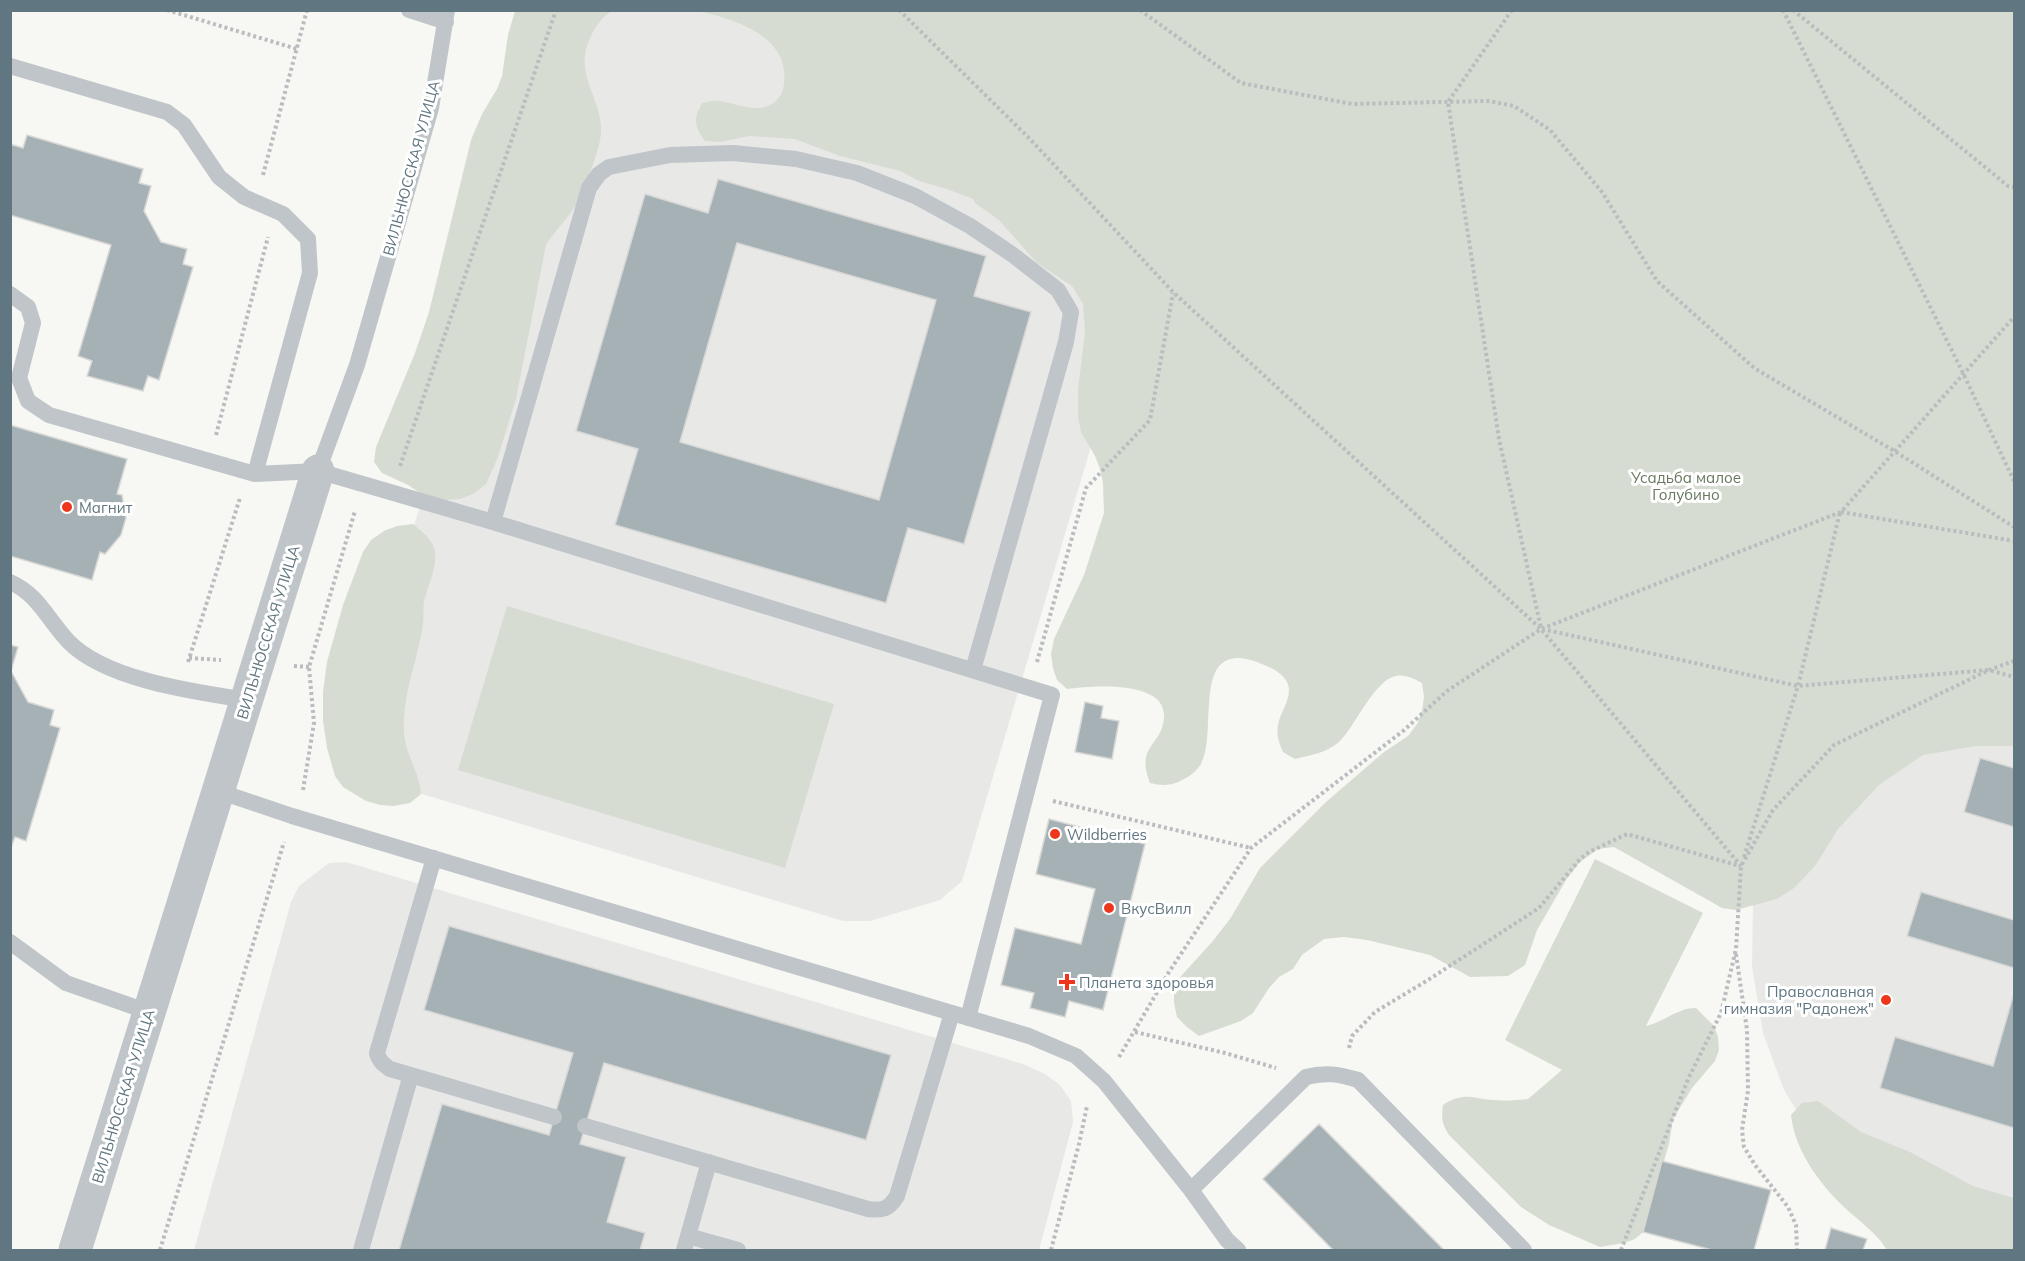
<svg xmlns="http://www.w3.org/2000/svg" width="2025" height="1261" viewBox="0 0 2025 1261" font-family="Mulish,sans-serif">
	<rect width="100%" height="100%" fill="#f7f7f3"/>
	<path fill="#e8e8e7" d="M570,11H797L1125,332L962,881L940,900L870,921H843L392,785L364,691Z
		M2014,703V1241L1817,1144L1784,1090L1763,1033L1752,966L1753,904L1783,822Z
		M346,862L1023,1064L1045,1074L1060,1085L1071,1101L1073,1122L1039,1250H194L291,902L299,886L329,863Z"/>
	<path fill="#d7dcd2" d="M515,11H612C602,17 598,23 592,34C569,76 608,101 600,140C597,157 583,194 574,208C565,221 554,232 546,245L516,399L498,457L486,484L473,494L460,499L446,500L420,493L408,485L382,473L374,462L376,447L415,353L429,312L471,140L482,114L497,89L502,76L508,35Z
		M699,11H2014V746H1976L1923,755L1879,785L1838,829L1815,866L1794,888L1777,899L1736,910L1722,908L1614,847L1598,849L1580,862L1566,880L1537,930L1525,965L1508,976L1470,977L1430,955L1367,940L1344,937L1324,939L1302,955L1293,969L1279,977L1269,988L1253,1013L1241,1021L1199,1036L1187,1027L1177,1017L1174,1003V988L1182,975L1212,942L1230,919L1260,868L1326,802L1384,752L1408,736L1417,724L1422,711L1424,697L1422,683C1414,679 1406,674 1396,676C1374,680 1355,727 1339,742C1326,753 1311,755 1295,759L1283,752C1279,743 1276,735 1278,725C1280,712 1294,696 1287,682C1281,671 1267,666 1257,662C1189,638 1219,732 1201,764C1197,770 1191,776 1184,779C1172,786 1163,786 1150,783C1135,745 1162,746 1164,718C1167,679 1091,686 1067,689L1057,680L1053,668L1051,654L1054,639L1084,575L1104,513L1103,483L1100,469L1095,456L1081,432L1078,417V389L1085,332L1083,304L1072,286L1037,263L999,220L975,203L973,199L947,189L919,181L900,171L840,156L795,139L749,136L720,142L705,141C694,125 693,120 702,103C708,102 714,100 720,101C734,103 751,111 765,107C776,104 783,95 784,84C790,35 735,20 699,11Z
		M413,524C420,530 431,538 434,548C439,564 428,585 424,601C423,609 424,616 423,624C418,660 402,695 404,732C405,754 419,770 421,794L410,803L394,806L380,805L366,801L343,787L335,776L327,748L323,721V692L327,662L343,605L363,552L371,540L384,531L397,526Z
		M507,606L834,704L785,868L458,770Z
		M1595,859L1703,913L1646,1026C1664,1022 1677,1008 1696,1008L1714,1026L1718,1037L1719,1050L1715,1061L1692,1088L1673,1119L1669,1144L1643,1232L1635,1239L1624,1243L1600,1247L1549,1225L1521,1207L1449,1135C1442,1124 1441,1117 1443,1105C1465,1091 1472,1099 1494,1100C1505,1101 1517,1100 1528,1099L1562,1070L1505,1040Z
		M1818,1101L1861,1132L1910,1152L1973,1186L2014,1198V1250H1887C1876,1232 1860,1222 1844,1207C1819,1183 1795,1151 1791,1115L1802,1103Z"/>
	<path fill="#a6b1b6" stroke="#d8d8d6" stroke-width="1.5" fill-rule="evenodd" d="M27,135L143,169L139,183L151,186L144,211L161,242L187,249L183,264L193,267L159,380L148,376L143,391L87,376L92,361L78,356L111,245L10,215V144L23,148Z
		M718,179L986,256L974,296L1031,312L964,544L908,528L886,603L615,525L638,449L576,431L645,194L708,213ZM737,243L936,300L879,500L680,442Z
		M10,425L127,459L117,494L122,495L126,518L121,535L105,554L100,552L92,580L10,556Z
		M10,645L18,647L11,671L28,702L54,710L50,725L60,728L26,841L15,837L10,850Z
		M1085,702L1103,706L1101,718L1119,721L1112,759L1075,752Z
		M1980,758L2014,768V827L1964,812Z
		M1049,819L1145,844L1103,1010L1069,1001L1065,1017L1030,1008L1034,993L1001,985L1015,928L1081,944L1095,889L1036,874Z
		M1921,892L2014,920V968L1907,936Z
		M449,926L891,1055L866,1140L604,1063L580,1144L626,1157L607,1222L645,1233L640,1250H399L442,1104L549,1135L573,1053L424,1010Z
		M2014,993V1128L1880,1088L1895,1037L1993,1066Z
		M1319,1124L1444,1250H1333L1263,1179Z
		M1662,1161L1771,1190L1754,1250H1712L1643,1232Z
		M1831,1228L1867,1239L1863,1250H1825Z"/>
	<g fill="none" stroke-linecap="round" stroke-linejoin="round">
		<path stroke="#b9bdc0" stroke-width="4" stroke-dasharray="3 3" stroke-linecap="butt" d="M167,10L297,49
			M899,10L1028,137L1174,293L1541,629L1741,866
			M1140,10L1241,83L1352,104L1489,101L1514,106L1550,130L1602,192L1657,281L1754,368L1896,452L2014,527
			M1512,10L1448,102L1499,439L1541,628
			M1783,10L1963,373L2014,481
			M1793,10L2008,186L2014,187
			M263,175L307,10
			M216,435L268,237
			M400,466L556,10
			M1841,512L2014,541
			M1542,629L1798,686L1989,670L2014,677
			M189,658L221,660
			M188,662L240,498
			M1037,662L1086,488L1150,420L1173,293
			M294,666L309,667
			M303,790L314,723L309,667L355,511
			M1053,801L1251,848
			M1744,857L1798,686L1840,512
			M1736,954L1747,1030L1748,1091L1742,1130L1744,1147L1755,1165L1788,1207L1796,1225L1797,1250
			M1135,1032L1225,1053L1276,1068
			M1349,1048L1352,1036L1375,1012L1428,980L1539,908L1580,859L1589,852L1627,834L1740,866
			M1119,1057L1169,972L1251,848L1403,731L1447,691L1541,629L1841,512L2014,317
			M160,1250L284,842
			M1051,1250L1079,1144L1087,1106
			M1621,1250L1688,1079L1721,1013L1736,949L1741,866L1773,810L1834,745L1989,670L2014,661"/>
		<path stroke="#bfc5c8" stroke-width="16" d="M409,10L446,22
			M10,66L167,112L184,125L219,177L244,197L283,214L308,239L310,273L255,474
			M10,294L28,307L33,323L19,378L28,401L49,415L255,474L318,471L493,522L1052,695L968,1018
			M318,471L357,365L431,108L447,10
			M493,522L589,188L599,174L609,167L670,155L733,153L796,159L857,173L915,196L970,226L1013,255L1058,290L1071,312L1066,342L973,670
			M10,582C38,594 48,620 68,641C105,680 195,692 247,700
			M218,791L292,816L1029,1036L1076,1056L1104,1081L1191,1190L1227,1240L1238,1250
			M434,858L377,1053C379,1061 383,1064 390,1069L554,1117
			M10,942L66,983L149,1012
			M585,1126L868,1209C883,1211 889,1209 897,1196L952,1013
			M1191,1190L1306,1077C1325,1072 1339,1074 1358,1080L1524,1250
			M688,1236L738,1250
			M361,1250L411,1075
			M684,1250L709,1162"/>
		<path stroke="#bfc5c8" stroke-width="33" d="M75,1250L318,471"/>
	</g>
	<g fill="#ef351b" stroke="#fff" stroke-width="2">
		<circle cx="67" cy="507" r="6"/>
		<circle cx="1055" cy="834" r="6"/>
		<circle cx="1109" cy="908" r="6"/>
		<path d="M1064 973h6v6h6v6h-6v6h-6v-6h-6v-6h6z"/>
		<circle cx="1886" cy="1000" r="6"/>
	</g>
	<g text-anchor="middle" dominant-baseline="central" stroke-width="6" stroke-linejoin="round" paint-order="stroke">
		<g font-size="15" fill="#607681" stroke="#fff">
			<text transform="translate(411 168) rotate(-75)">ВИЛЬНЮССКАЯ УЛИЦА</text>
			<text transform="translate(268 632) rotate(-73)">ВИЛЬНЮССКАЯ УЛИЦА</text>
			<text transform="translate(123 1096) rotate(-73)">ВИЛЬНЮССКАЯ УЛИЦА</text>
		</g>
		<g font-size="15" fill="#66785f" stroke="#fff">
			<text x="1686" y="477">Усадьба малое<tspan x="1686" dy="17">Голубино</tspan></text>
		</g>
		<g font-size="15" fill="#607681" stroke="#fff" text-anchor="start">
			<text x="79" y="507">Магнит</text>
			<text x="1067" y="834">Wildberries</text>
			<text x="1121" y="908">ВкусВилл</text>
			<text x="1079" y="982">Планета здоровья</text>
			<text x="1874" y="991" text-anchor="end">Православная<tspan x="1874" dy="17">гимназия "Радонеж"</tspan></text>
		</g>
	</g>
	<rect width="2025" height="1261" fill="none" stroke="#607681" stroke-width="24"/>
</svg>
